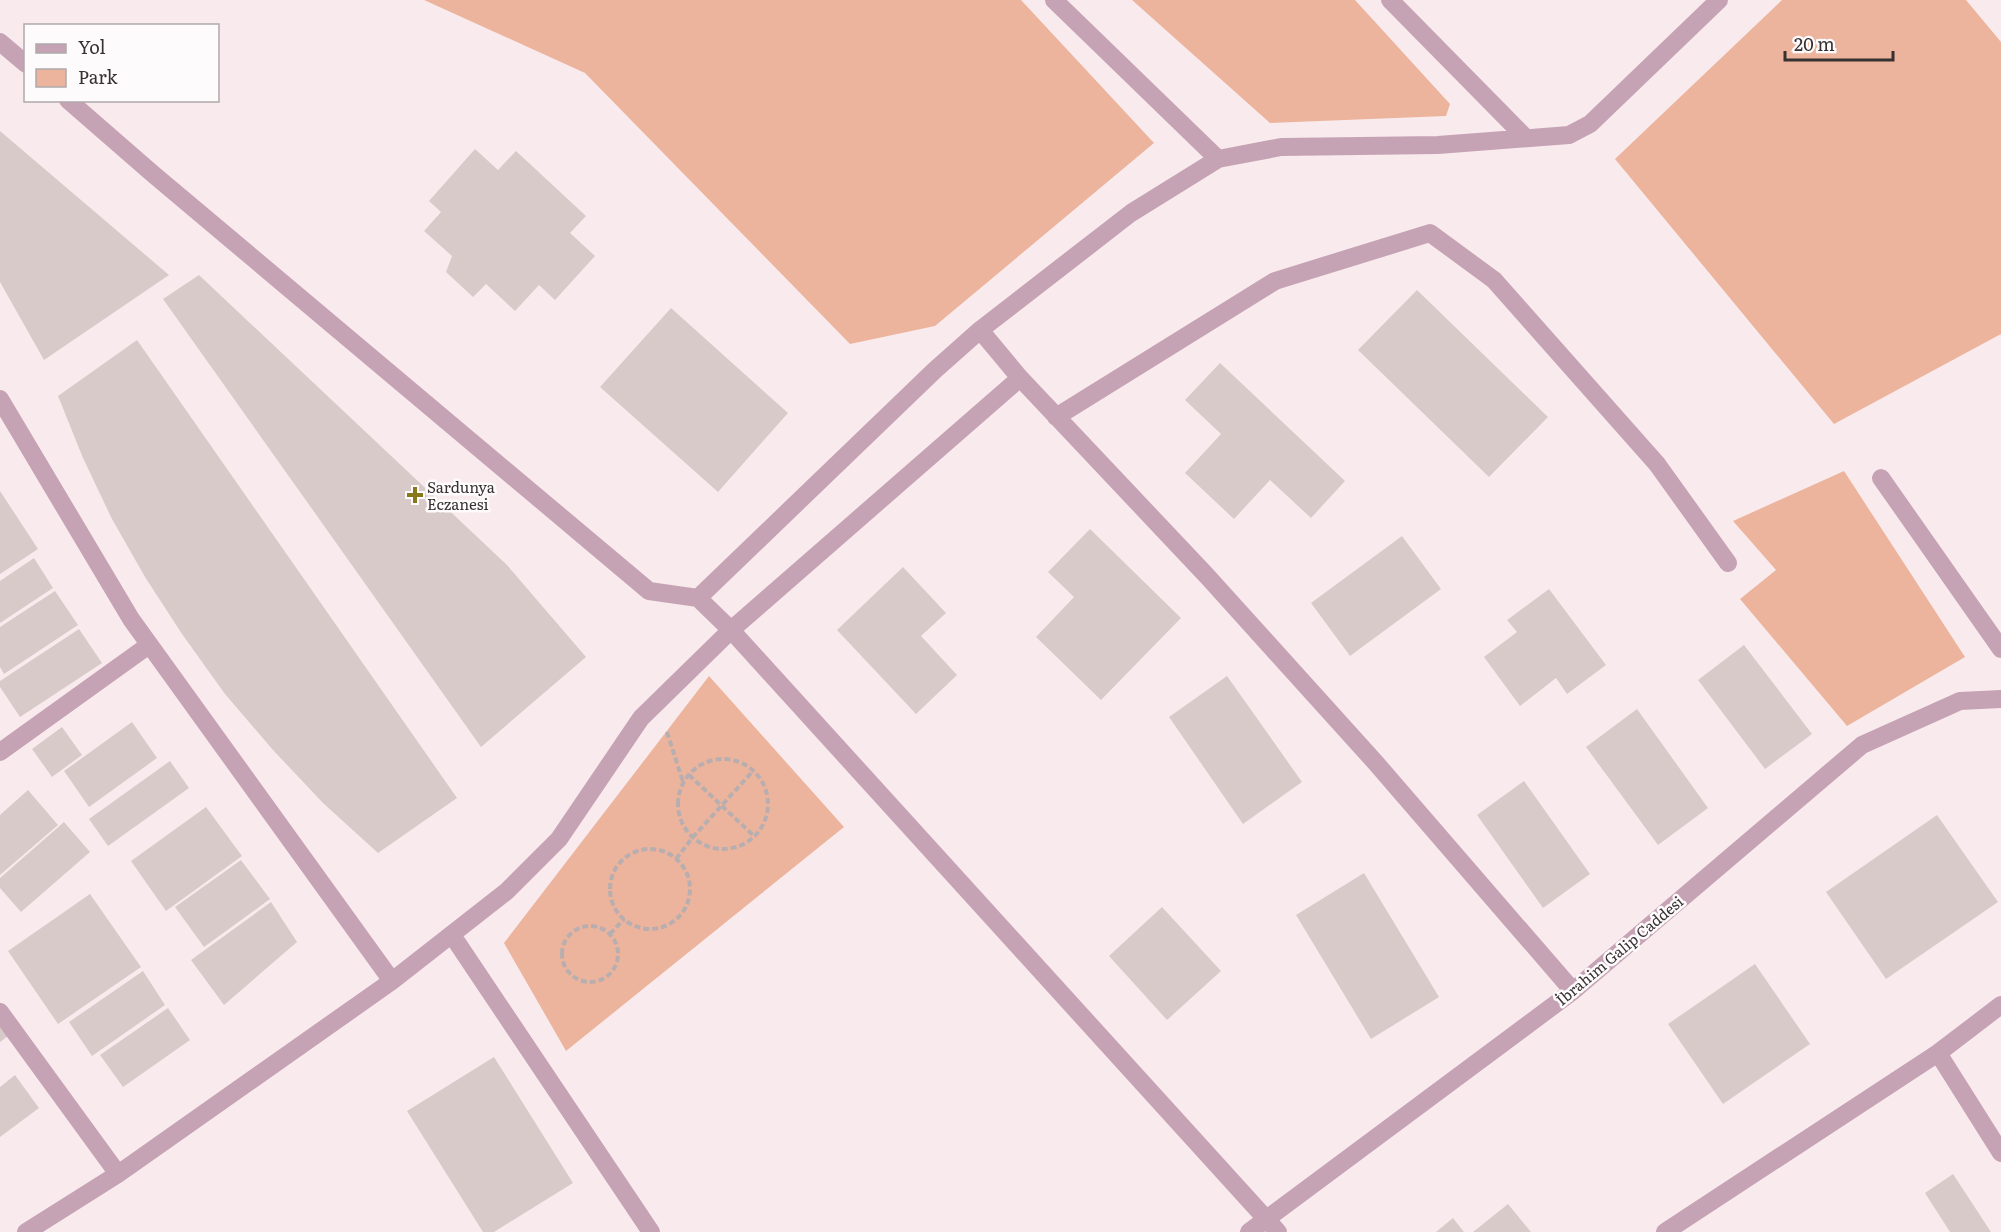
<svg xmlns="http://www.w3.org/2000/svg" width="2001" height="1232" viewBox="0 0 2001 1232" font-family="Literata,serif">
	<rect width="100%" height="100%" fill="#f9ebed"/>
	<path fill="#ecb49d" d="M424,0H1021L1154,143L935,326L850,344L585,73Z
		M1132,0H1355L1450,104L1446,116L1270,123Z
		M1782,0H1966L2001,42V334L1834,424L1615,159Z
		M1844,471L1965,657L1847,726L1740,599L1776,570L1733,521Z
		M709,676L844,827L566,1051L504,943Z"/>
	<path fill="#d8cac9" d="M0,131L169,275L44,360L0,282Z
		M475,149L498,170L516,151L586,216L570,233L595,256L555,300L539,285L515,311L486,284L473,297L446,272L452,256L424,231L441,212L429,201Z
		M199,275L507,565L586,657L481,747L163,299Z
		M1417,290L1548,417L1489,477L1358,350Z
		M671,308L788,413L718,492L600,387Z
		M137,340L457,798L378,853L323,803L273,750L225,694L182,634L145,577L112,519L83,458L58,396Z
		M1220,363L1345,481L1311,518L1270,480L1234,519L1185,473L1221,434L1185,400Z
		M0,491L38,549L0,574Z
		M1090,529L1181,618L1101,700L1036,637L1074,597L1048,572Z
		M1402,536L1441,589L1350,656L1311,603Z
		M34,558L53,588L0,623V581Z
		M903,567L946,613L921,636L957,675L916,714L837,630Z
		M1549,589L1606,665L1567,694L1556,678L1520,706L1484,657L1517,632L1507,620Z
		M55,591L78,625L4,674L0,667V627Z
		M79,629L102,663L20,717L0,687V681Z
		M1744,645L1812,734L1765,769L1698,680Z
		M1227,676L1302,782L1243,824L1169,717Z
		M1637,709L1708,808L1658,845L1586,747Z
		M132,722L157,758L89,807L64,771Z
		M62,727L82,755L52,777L32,749Z
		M170,761L189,788L108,846L89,819Z
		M1524,781L1590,874L1543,908L1477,815Z
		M28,790L58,825L0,875V815Z
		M206,807L242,856L166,911L131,861Z
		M1937,815L1998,902L1886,979L1826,892Z
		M64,822L90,852L21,912L0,888V878Z
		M241,860L270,899L204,947L175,907Z
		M1364,873L1439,997L1371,1039L1296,915Z
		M90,894L141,967L58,1024L8,951Z
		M271,902L297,942L224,1005L191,960Z
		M1162,907L1221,971L1167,1020L1109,956Z
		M1755,964L1810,1044L1723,1104L1668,1024Z
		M143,971L165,1005L92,1056L69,1022Z
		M168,1008L190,1040L123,1087L100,1055Z
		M0,1025L8,1036L0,1042Z
		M494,1057L573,1183L494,1232H483L407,1111Z
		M15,1075L39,1108L0,1137V1087Z
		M1953,1174L1991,1232H1950L1925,1193Z
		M1508,1204L1531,1232H1473Z
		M1453,1218L1464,1232H1436Z"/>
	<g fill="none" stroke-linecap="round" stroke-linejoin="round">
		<path stroke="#b9aeaf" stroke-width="4" stroke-dasharray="6 3" stroke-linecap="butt" d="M667,732L683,782
			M678 804a45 45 0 1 1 90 0a45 45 0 1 1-90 0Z
			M689,775L754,836
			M610 889a40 40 0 1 1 80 0a40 40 0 1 1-80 0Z
			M676,859L693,837L753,771
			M562 954a28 28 0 1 1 56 0a28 28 0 1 1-56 0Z
			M610,934L624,919"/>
		<path stroke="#c6a3b4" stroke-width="18" d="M1054,0L1218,159
			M1390,0L1526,138
			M0,42L26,64
			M68,100L153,174L649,591L698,598L731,630L1278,1232
			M980,330L1020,378
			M0,399L131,619L392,981
			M1056,417L1275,281L1430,233L1494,280L1657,464L1728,563
			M1881,478L2001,649
			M698,598L935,370L980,330L1131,213L1218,159L1281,147L1438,145L1569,135L1590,124L1719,0
			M0,752L149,645
			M452,935L651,1232
			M0,1012L118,1174
			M1938,1053L2001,1153
			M26,1232L118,1174L392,981L507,891L559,839L641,718L731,630L1020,378L1207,576L1375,762L1573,991
			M1249,1232L1573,991L1862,745L1960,701L2001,699
			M1665,1232L1938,1053L2001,1005"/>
	</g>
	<path fill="#87781c" stroke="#fefbfc" stroke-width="2" d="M412 486h6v6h6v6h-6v6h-6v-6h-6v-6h6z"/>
	<g text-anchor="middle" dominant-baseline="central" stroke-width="5" stroke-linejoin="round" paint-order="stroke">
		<g font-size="15" fill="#373132" stroke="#fefbfc" text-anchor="start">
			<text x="427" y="486">Sardunya<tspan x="427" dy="17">Eczanesi</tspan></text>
		</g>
		<g font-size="15" fill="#373132" stroke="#fefbfc">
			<text transform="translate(1619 950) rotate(-40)">İbrahim Galip Caddesi</text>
		</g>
	</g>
	<rect x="24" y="24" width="195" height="78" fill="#fefbfc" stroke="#aeaaab" stroke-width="1.5"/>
	<rect x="36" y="44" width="30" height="9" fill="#c6a3b4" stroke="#aeaaab" stroke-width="1.5"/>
	<text x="78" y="54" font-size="18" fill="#373132">Yol</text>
	<rect x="36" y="69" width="30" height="18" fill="#ecb49d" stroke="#aeaaab" stroke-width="1.5"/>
	<text x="78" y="84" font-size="18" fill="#373132">Park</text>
	<path d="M1785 51v9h108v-9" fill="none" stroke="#373132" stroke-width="3"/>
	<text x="1794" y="51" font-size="18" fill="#373132" stroke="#fefbfc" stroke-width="4.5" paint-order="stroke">20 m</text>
</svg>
